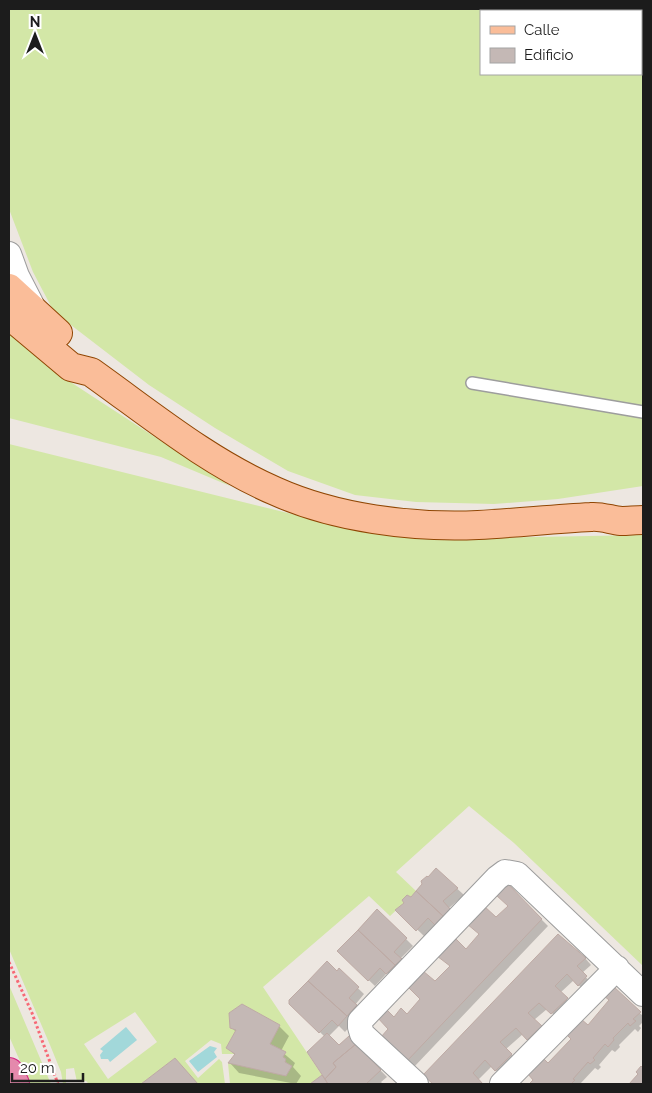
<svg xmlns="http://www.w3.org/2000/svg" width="652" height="1093" viewBox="0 0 652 1093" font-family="Raleway,sans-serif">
	<rect width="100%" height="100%" fill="#ede7e1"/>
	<path fill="#d3e7a7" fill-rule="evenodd" d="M9,9H643V486L558,499L494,504L416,502L355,495L288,471L215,428L149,385L54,312L33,272L9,209ZM481,11H641V74H481Z
		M9,328L72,383L230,486L161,457L9,418Z
		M9,444L320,521L488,538L643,535V966L514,843L469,806L396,872L416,891L411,897L407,895L404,903L390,916L369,896L263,987L322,1075L310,1084H230L228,1063L286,1076L292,1066L285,1062L286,1059L283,1057L286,1052L270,1044L280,1025L242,1004L229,1013L230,1028L236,1030L226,1048L235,1054H222L221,1044L211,1040L185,1061L198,1078L219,1059L222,1062L225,1084H198L175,1058L141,1084H89L86,1081L77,1082L74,1068L66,1069V1084H63L61,1072L50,1045L9,949ZM135,1012L157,1042L108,1079L84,1044Z
		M9,985L51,1084H30L9,1036Z"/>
	<path fill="#a2d8da" d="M126,1027L137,1040L110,1062L108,1059H101L100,1055L103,1051L100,1049Z
		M210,1046L217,1048L214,1052L217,1057L198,1072L189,1061Z"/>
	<path fill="#0003" d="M436,869L464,895L449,908L456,916L442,930L436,924L424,936L397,910L411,899Z
		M507,885L548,926L414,1067L389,1044L390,1029L394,1018L408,1016L435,983L451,967L439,956L466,951L509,907Z
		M377,910L413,946L400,959L407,966L393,979L387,973L375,986L338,951Z
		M585,958L591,965L582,973L592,984L585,992L574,980L560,993L573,1005L559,1019L547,1009L534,1020L548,1033L534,1045L523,1034L506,1049L518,1061L502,1077L492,1066L478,1080L483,1084H434L425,1075Z
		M339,970L364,994L355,1005L362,1012L345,1032L339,1026L329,1036L339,1046L349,1038L387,1077L381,1082L383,1084H312L322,1077L327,1080L325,1037L291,1004Z
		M613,988L643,1016V1022L639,1026L641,1028L638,1032L635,1029L619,1045L620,1047L615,1052L612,1050L605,1058L599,1065L601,1067L598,1070L595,1068L580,1084H531L588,1027L611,1001Z
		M279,1026L289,1036L281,1051L295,1063L293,1067L301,1076L296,1084L239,1073L230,1063L235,1055L228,1048L236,1032L231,1027Z
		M175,1059L198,1084H143Z"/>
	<path fill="#c4b8b5" stroke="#beaaa4" d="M436,868L458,888L443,901L450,909L443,916L416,891L422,884L421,881L427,876L428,877Z
		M507,883L542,919L407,1061L381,1037L388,1029L377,1017L386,1009L394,1017L401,1008L407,1014L420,999L409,988L423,971L435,981L450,966L437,956L454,937L466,949L479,934L467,924L484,906L496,917L508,906L496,895Z
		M416,891L443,916L435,925L428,918L416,931L395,910L404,903L402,900L407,895L411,897Z
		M377,909L407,938L394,952L402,959L395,965L358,930Z
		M358,930L395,965L386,974L380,968L368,981L337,951Z
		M558,934L586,958L577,966L587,976L578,986L567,974L555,986L568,998L551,1014L539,1003L528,1013L542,1026L527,1040L516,1028L500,1042L512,1054L495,1071L485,1060L473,1073L483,1084H433L423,1075Z
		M327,961L337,971L339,968L359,987L349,998L357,1005L347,1016L308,981Z
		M308,981L347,1016L338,1026L332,1020L319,1033L289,1004V1000Z
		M613,986L641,1012L633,1019L636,1021L630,1026L628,1023L613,1038L614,1040L608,1047L605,1044L593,1058L595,1060L590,1064L588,1062L573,1079L575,1080L571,1084H529L533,1080L528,1074L543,1058L548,1063L571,1039L566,1034L581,1019L588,1025L609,1000L604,996Z
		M242,1004L280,1025L270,1044L286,1052L283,1057L286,1059L285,1062L292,1066L286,1076L228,1063L235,1054L226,1048L236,1030L230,1028L229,1013Z
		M327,1033L339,1045L349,1036L356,1044L333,1063L336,1067L325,1079L307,1052Z
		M356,1044L381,1070L366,1084H328L325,1079L336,1067L333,1063Z
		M175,1058L198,1084H141Z
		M641,1066L643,1068V1084H629L638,1074L636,1072Z
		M322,1075L328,1084H310Z"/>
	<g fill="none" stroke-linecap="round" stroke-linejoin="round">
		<defs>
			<path id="lane" d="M472,383L643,412"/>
			<path id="street" d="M9,254L17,276L33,307
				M416,1084L362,1034L360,1027V1021L497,878L505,872L517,874L643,994
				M502,1084L617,968"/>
			<path id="primary" d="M9,288L58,333
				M9,315L71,367L91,372C150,414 208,462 275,491C335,518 412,528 478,525C516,523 553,519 591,517C601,516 611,520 621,521C628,521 636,520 643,520"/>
			<path id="highway" d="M9,1072L15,1084"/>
		</defs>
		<use href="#lane" stroke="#9d9d9d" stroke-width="14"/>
		<use href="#street" stroke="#9d9d9d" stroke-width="26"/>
		<use href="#primary" stroke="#904603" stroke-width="30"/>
		<use href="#highway" stroke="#d32683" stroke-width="30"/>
		<path stroke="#f76875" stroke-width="3" stroke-dasharray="2.5 2.5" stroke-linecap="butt" d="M9,962L32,1013L58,1084"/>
		<use href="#lane" stroke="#fff" stroke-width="11"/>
		<use href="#street" stroke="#fff" stroke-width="24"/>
		<use href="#primary" stroke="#fabd99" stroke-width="28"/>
		<use href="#highway" stroke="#e489ac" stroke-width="28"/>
	</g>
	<rect width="652" height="1093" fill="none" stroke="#1c1c1c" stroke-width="20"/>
	<rect x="480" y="10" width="162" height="65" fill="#ffffff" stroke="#a4a4a4"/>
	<rect x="490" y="26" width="25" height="8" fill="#fabd99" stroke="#a4a4a4"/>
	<text x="524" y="35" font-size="15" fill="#1c1c1c">Calle</text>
	<rect x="490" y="48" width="25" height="15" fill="#c4b8b5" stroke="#a4a4a4"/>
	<text x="524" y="60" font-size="15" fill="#1c1c1c">Edificio</text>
	<g transform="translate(35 35)" stroke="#ffffff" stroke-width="4" paint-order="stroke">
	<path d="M0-4L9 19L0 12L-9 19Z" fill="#1c1c1c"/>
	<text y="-8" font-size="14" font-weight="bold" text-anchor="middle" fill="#1c1c1c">N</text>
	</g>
	<path d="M12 1073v8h71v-8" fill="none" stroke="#1c1c1c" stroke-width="2.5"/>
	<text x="20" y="1073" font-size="15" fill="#1c1c1c" stroke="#ffffff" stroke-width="4" paint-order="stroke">20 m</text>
</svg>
